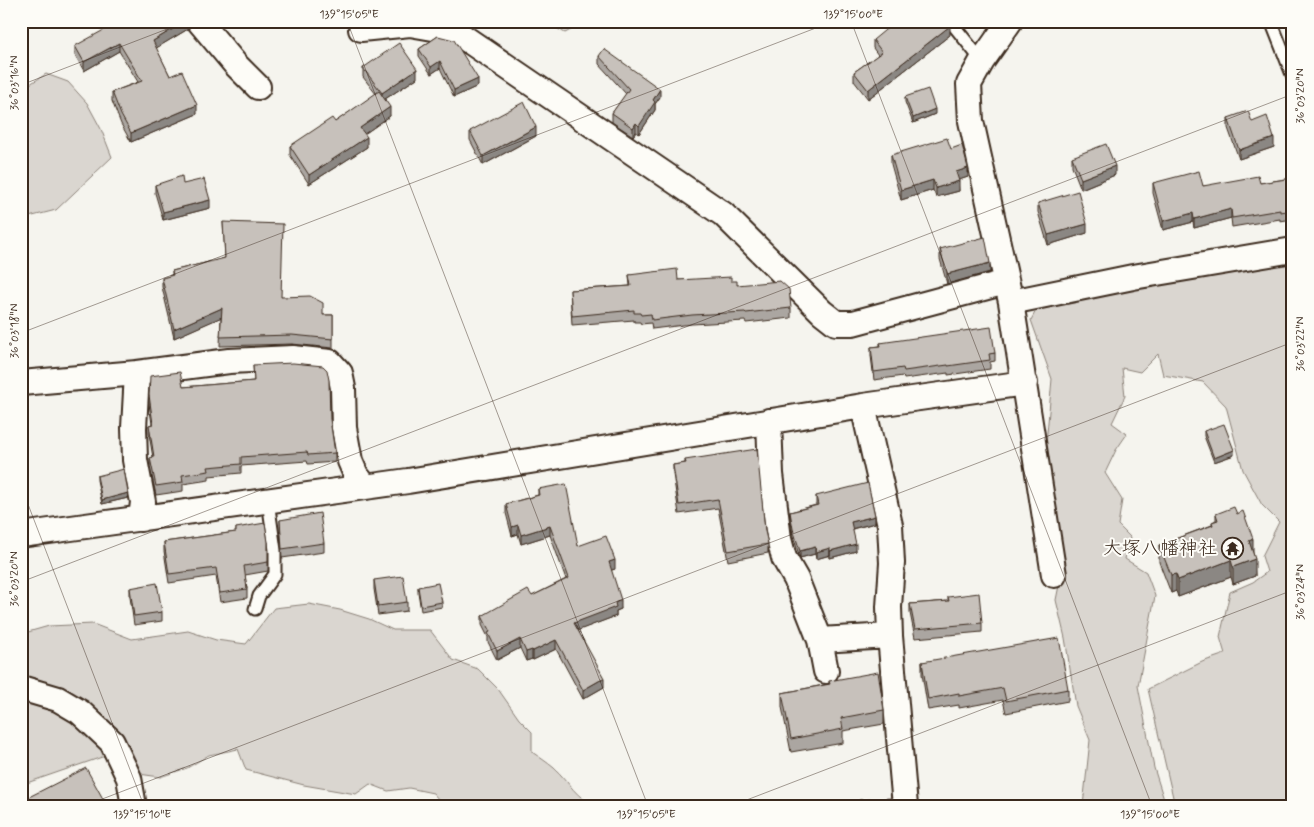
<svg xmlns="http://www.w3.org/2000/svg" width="1314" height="827" viewBox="0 0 1314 827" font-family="Mynerve,'Klee One',sans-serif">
	<rect width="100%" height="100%" fill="#f5f4ee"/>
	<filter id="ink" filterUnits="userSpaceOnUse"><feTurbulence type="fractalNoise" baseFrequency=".02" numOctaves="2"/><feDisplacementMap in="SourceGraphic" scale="10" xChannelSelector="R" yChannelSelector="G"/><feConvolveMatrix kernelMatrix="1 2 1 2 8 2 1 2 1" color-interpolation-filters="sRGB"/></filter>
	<g filter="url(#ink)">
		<path fill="#dad6d0" stroke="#8a8077" d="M544,21H588L565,33Z
			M46,74L68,82L87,103L101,129L112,157L56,210L21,219V92L25,87Z
			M1293,262V806H1175L1148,689L1202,662L1225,654L1220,637L1230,592L1253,582L1267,572L1262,556L1279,522L1262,505L1243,470L1226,406L1203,382L1163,375L1158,354L1140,372L1122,368L1125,396L1112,423L1127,434L1116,450L1105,473L1122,500L1118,525L1130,537L1125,559L1146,572L1155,596L1138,686L1154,768L1166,806H1083L1090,740L1076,706L1065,638L1056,600L1064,561L1046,444L1052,379L1031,320L1039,305Z
			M309,604L340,610L369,619L393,630H430L453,660L478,669L498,689L519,719L532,732V752C539,757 547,762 554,768C569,781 576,800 598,806H444L433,793L409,788L388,791L370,784L356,794L304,785L246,770L238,749L209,755L187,768L160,777L139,774L105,756L21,785V634L49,626L93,624L132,639L188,631L216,640L246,644L274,608Z"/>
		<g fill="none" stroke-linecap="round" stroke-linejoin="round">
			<defs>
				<path id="service" d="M950,21L982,61
					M1271,21L1293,77
					M255,609L259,596L275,574V550L268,501"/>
				<path id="minor" d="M199,21L235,64L258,87
					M1010,21L982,61L969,84L971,121L1011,302L1054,575
					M361,29L410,24L456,32L723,214L822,312L836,323H853L1006,282
					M1011,302L1133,277L1293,250
					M21,383L137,373
					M863,406L890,525L892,563L889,607L890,636L905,806
					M769,421L771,474L779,539L784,558L796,579L820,640L826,671
					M141,519L143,502L135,460L134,428L137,373L229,361L293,358L330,362L340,373L343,388L344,428L350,461L356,475L366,487
					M21,535L408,481L863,406L1025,383
					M820,640L890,636
					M21,688L58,699L80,712L112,742L129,778L134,806"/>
			</defs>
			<use href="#service" stroke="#3b2a1e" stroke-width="15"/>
			<use href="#minor" stroke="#3b2a1e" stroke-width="28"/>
			<use href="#service" stroke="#fdfcf7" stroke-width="11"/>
			<use href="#minor" stroke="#fdfcf7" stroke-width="24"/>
		</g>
		<path fill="#aba6a1" stroke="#3b2a1e" d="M188,21V29L156,48L170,76L197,114L131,142L121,124L112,101V92L138,82L119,51L84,71L75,55V46Z
			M950,35L868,99L854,81V72L878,55L873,48V40Z
			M438,36L478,86L454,97L440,68L431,74L419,56V49Z
			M599,56L660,97L655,104V110L639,134L636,132L633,136L612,122V113L626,94L599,64Z
			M363,68L417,78L385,99L390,116L364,134L367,147L309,184L290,155V146L335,122L376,94L363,77Z
			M905,97L935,114L913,123L905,102Z
			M1228,118L1252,122L1274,147L1239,159L1228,128Z
			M470,131L536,136L483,165L470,140Z
			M951,149L968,177L958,180L959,191L936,197L933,190L901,200L891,164V155Z
			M1072,157L1115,175L1081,189L1072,166Z
			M1293,178V219L1280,221V219L1232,227L1231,218L1194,228L1193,222L1163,230L1153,193V183L1203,186L1260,183Z
			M183,184L210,208L163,220L155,193V185Z
			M1038,203L1087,233L1048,245L1038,212Z
			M223,222L281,297L323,315H333V348L292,344L220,346L221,317L174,338L162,287V278L172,275V271L225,258Z
			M940,249L990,272L947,284L940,259Z
			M629,275L678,280L731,281L737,285L791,308V318L746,323L745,321L692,324L652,329L651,323L641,324L640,322H634V320L572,325L570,290L630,286Z
			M880,343L995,353V361L990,362V369L948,375V373L904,379L903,376L874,380L871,356V347L880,346Z
			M253,365L330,419L335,453V462L308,464L307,461L241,466V473L209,476V480L183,484V491L156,495L150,467V458H153L149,434V425L152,424L149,404V395L183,387L254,381Z
			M1204,431L1234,455L1214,462L1204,436Z
			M685,460L765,531L768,544V553L728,561L718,508L679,514L673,474V465L685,463Z
			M97,476L128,498L102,504L97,480Z
			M538,489L578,546L615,569L611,570L621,609L616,611V616L578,630L604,687L583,699L556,649L533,660L532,659L526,661L520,648L497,660L488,642V637L482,625V616L532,596L566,579L550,535L521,544L518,534L512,536L506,513V504L538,495Z
			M816,496L875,523L852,529L856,551L830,558V555L816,559L815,554L800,558L793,536L790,512L816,505Z
			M1216,514L1253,553L1255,576L1233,584L1231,577L1178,597L1176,591L1171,593L1159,562V545L1212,525V522L1216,520Z
			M280,520L324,543V552L282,558L280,529Z
			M236,528L268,542V571L245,575L247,589V598L220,602L216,576L169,583L164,551V542L236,532Z
			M374,580L407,602V611L378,615L374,589Z
			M418,587L442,602V607L421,611L418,592Z
			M130,588L162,612V621L134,625L130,597Z
			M948,597L982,623V632L915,638L910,613V604L948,601Z
			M922,662L1068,689V701L1006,713L1003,700L959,708V705L928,710L922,674Z
			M829,681L884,710V724L843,731V743L791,752L782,707V693L829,684Z"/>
		<path fill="#8b8783" stroke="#3b2a1e" d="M186,21H188V29L153,50V41Z
			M950,26V35L868,99V90Z
			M119,43V51L84,71V62Z
			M440,61V68L431,74V67Z
			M417,69V78L382,101V93Z
			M478,79V86L454,97V90Z
			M660,89V97L655,104V110L639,134V126L653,100Z
			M197,105V114L131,142V133Z
			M390,107V116L360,137V128Z
			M935,109V114L913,123V118Z
			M636,123V132L633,136V128Z
			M536,127V136L483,165V156Z
			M367,137V147L309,184V175Z
			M1274,138V147L1239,159V150Z
			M1115,166V175L1081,189V179Z
			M968,168V177L956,181V172Z
			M933,180V190L901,200V190Z
			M959,181V191L936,197V188Z
			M210,200V208L163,220V212Z
			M1231,209V218L1194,228V219Z
			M1193,213V222L1163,230V221Z
			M1087,224V233L1048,245V235Z
			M990,263V272L947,284V274Z
			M222,308V317L174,338V329Z
			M1234,450V455L1214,462V458Z
			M128,493V498L102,504V500Z
			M875,516V523L851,529V522Z
			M518,525V534L512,536V527Z
			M550,526V535L521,544V535Z
			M1253,539V557L1249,541Z
			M856,544V551L830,558V551Z
			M815,547V554L800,558V551Z
			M830,548V555L816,559V552Z
			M1255,559V576L1233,584V567Z
			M615,560V569L609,571V562Z
			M1231,560V577L1178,597V580Z
			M1176,574V591L1171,593V575Z
			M621,600V609L616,611V616L574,632V623Z
			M520,639V648L497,660V651Z
			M556,640V649L533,660V651Z
			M532,650V659L526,661V652Z
			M604,678V687L583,699V690Z"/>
		<path fill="#c7c1bb" stroke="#3b2a1e" d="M120,21H186L153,41L170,76L182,71L197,105L131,133L121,115L112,92L142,81L119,43L84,62L75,46Z
			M896,21H947L950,26L868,90L854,72L882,52L873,40Z
			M438,36L454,40L478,79L454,90L440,61L431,67L419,49Z
			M399,43L417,69L382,93L363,68Z
			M604,49L660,89L653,100L655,102L639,126L636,123L633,128L612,113L629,89L599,56Z
			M928,89L935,109L913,118L905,97Z
			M379,91L390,107L360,128L367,137L309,175L290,146L332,118L335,122Z
			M524,102L536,127L483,156L470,131Z
			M1248,111L1252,122L1267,116L1274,138L1239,150L1228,118Z
			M947,138L951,149L962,145L968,168L956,172L959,181L936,188L933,180L901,190L891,155Z
			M1106,144L1115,166L1081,179L1072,157Z
			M1199,171L1203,186L1258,176L1260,183L1293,178V210L1280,212V210L1232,218L1231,209L1194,219L1193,213L1163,221L1153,183Z
			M182,176L183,184L204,179L210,200L163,212L155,185Z
			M1078,191L1087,224L1048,235L1038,203Z
			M223,222L283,224L281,297L310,296L323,303V315H333V339L292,335L220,337L222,308L174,329L162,278L173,275L172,271L225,258Z
			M985,237L990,263L947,274L940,249Z
			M677,269L678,280L731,277V281H737V285L780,281L789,289L791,308L746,313L745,312L692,315L652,320L651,314L641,315L640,313H634V310L572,316L570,290L631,286L629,275Z
			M991,327L995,353L989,354L990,360L948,366V365L904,371L903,368L874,372L871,347L881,346L880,343Z
			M293,363L323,366L327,370L329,380L330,419L335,453L308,455L307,452L241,457V464L208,467L209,471L182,475L183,482L156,486L150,458L154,457L149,425L153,424L149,395L150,376L180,372L183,387L254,381L253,365Z
			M1224,424L1234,450L1214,458L1204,431Z
			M757,449L765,531L768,544L728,551L718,499L679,505L673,465L686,463L685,460Z
			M124,469L128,493L102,500L97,476Z
			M868,483L875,516L851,522L856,544L830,551V548L816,552L815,547L800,551L793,529L790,512L818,505L816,496Z
			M566,484L578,546L606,536L615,560L609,562L621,600L615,603L616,607L574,623L604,678L583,690L556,640L533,651L532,650L526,652L520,639L497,651L488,633L490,632L482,616L528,590L532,596L569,578L550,526L521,535L518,525L512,527L506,504L539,495L538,489Z
			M1234,507L1237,514L1243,511L1253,539L1249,541L1255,559L1233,567L1231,560L1178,580L1176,574L1171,575L1159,545L1213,525L1212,522L1218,520L1216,514Z
			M320,513L324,543L282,549L280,520Z
			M265,523L268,542V562L244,566L247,589L220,593L216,568L169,574L164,542L236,532V528Z
			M403,576L407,602L378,606L374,580Z
			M157,583L162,612L134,616L130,588Z
			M438,583L442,602L421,606L418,587Z
			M979,593L982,623L915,629L910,604L949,601L948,597Z
			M1059,638L1068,689L1006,701L1003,688L959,696V693L928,699L922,662Z
			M878,672L884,710L841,718L843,729L791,739L782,693L830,684L829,681Z
			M86,768L107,806H21V801Z
			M891,798V806H859V800Z"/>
	</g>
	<path fill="none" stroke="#3b2a1e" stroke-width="1" stroke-opacity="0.45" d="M347,21L648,806M851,21L1152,806M21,85L188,21M21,333L834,21M21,486L144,806M21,582L1293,94M84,806L1293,342M731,806L1293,590"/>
	<defs>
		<symbol id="temple-ring" viewBox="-11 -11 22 22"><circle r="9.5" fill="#fdfcf7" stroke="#3b2a1e" stroke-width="1.5"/><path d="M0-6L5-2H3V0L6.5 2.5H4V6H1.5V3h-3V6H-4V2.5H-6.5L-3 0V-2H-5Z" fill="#3b2a1e"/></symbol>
	</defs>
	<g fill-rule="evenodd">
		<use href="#temple-ring" x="1220" y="536" width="25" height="25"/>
	</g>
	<g text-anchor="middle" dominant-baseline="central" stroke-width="4" stroke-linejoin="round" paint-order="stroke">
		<g font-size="19" fill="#3b2a1e" stroke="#fdfcf7" text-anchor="end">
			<text x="1217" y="548">大塚八幡神社</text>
		</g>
	</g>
	<rect width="1314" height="827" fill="none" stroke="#fdfcf7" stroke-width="55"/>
	<rect x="28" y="28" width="1258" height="772" fill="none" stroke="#3b2a1e" stroke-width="2"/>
	<g font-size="12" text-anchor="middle" fill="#3b2a1e">
		<text x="349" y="18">139°15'05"E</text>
		<text x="853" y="18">139°15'00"E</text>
		<text transform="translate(14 83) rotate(-90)" y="4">36°03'16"N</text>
		<text transform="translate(1300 96) rotate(-90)" y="4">36°03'20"N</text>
		<text transform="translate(14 331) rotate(-90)" y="4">36°03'18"N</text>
		<text transform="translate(1300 344) rotate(-90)" y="4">36°03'22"N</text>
		<text transform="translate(14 579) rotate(-90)" y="4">36°03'20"N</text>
		<text transform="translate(1300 592) rotate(-90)" y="4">36°03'24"N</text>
		<text x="142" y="818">139°15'10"E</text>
		<text x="646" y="818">139°15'05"E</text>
		<text x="1150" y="818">139°15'00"E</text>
	</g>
</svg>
